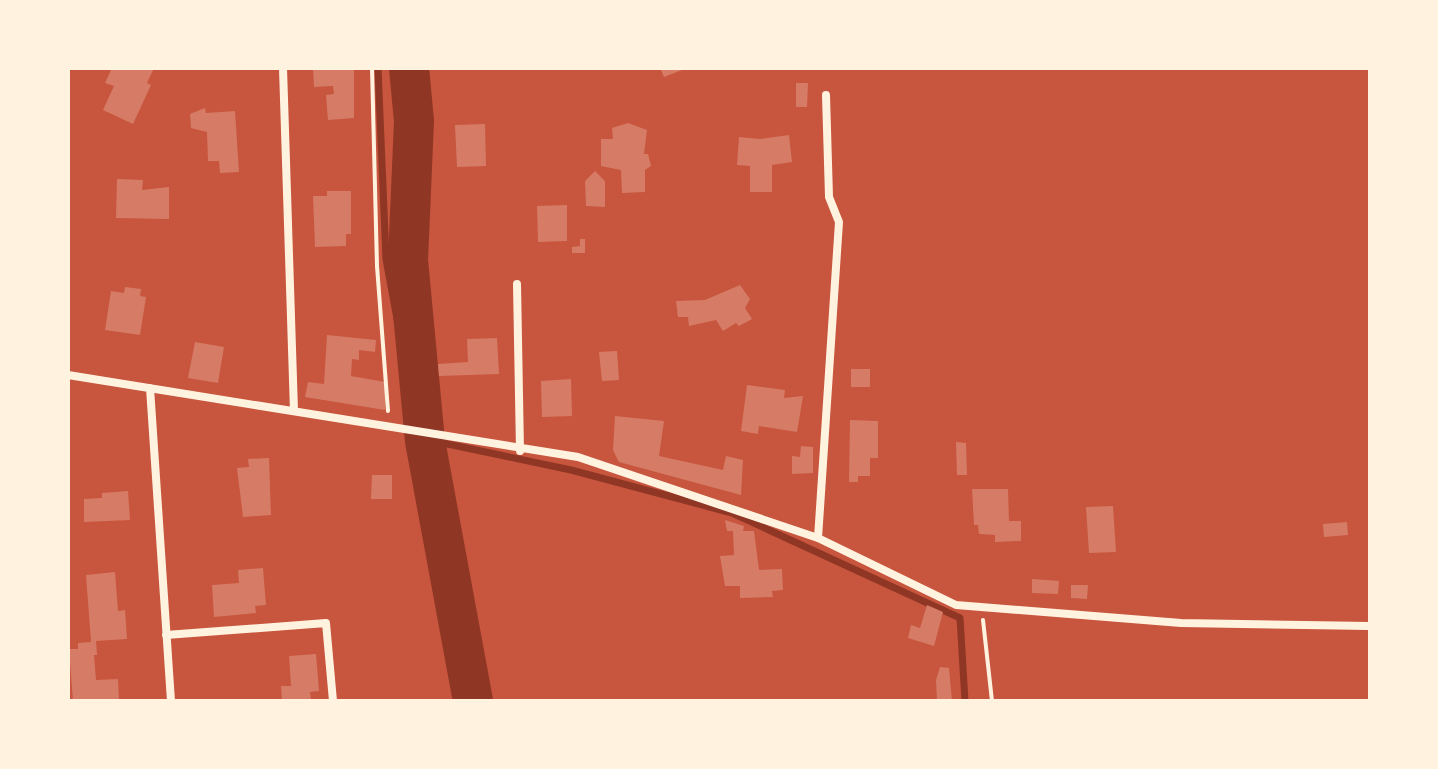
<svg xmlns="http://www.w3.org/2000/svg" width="1438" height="769" viewBox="0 0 1438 769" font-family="Roboto,sans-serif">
	<rect width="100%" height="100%" fill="#c8553d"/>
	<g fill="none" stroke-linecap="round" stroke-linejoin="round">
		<path stroke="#8f3625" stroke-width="7" d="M378,68L386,259L419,438L571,470L732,513L960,618L965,701"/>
		<path stroke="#8f3625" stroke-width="40" d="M409,68L414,121L408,260L425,441L473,701"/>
	</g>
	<path fill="#d67c66" d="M112,68H154L147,83L151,85L133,124L103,110L114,86L105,83Z
		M313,68H354V118L328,120L326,95L334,94L333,86L314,87Z
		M660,68H681L682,70L664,77Z
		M796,83H808L807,107H796Z
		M205,108L206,113L235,111L239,172L220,173L219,161H208L207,132L191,128L190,114Z
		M628,123L647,130L644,154H648L651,166L645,170V192L622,193L621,170L601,166V139H613L612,128Z
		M485,124L486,166L457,167L455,125Z
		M789,135L792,162L772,165V192H750V166L737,165L739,137L760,139Z
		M595,171L605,181V207L586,206L585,181Z
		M117,179L143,180L142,190L169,187V219L116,218Z
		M327,191H351V234H346V246L315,247L313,196H327Z
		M567,205V241L538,242L537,206Z
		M580,239H585V253H572V247L580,246Z
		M740,285L750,299L745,308L752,319L739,326L736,323L723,331L716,320L689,326L688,317H678L676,301L705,300Z
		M125,287L141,289L140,296L146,297L140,335L105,330L111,291L124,293Z
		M327,335L376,340L375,352L359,350V360L352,359L351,376L385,382V410L305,397L308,382L324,384Z
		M497,338L499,374L439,376L438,364L468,362L467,339Z
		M195,342L224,347L218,383L188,378Z
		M617,351L619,380L602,381L599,352Z
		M851,369H870V387H851Z
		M571,379L572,416L542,417L541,381Z
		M747,385L785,390L784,398L803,396L797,432L759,426L758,434L741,431Z
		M615,416L664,421L659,456L723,470L726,456L743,460L741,495L619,462L613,450Z
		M850,420L878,421V458H870V476H858V482H849Z
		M956,442L966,443L967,475H957Z
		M801,446L813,447V473L792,474V456L800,457Z
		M269,458L271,515L243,517L237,468L249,467L248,459Z
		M372,475H392V499H371Z
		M972,489H1008L1009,521H1021V541L995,542V535L979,534L978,525H974Z
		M128,491L130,520L84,522V499L102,498V493Z
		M1113,506L1116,552L1089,553L1086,507Z
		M725,520L744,526L743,531H754L759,570L782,569L783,590L772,591L773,597L740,598V586H725L720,556L734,555L733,531H727Z
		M1347,522L1348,535L1324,537L1323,524Z
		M263,568L266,605L255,606L256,613L214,617L212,585L239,583L238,570Z
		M115,572L118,611L125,610L127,639L96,641L97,655H94L96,680L118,679L119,701H73L69,649H78V643L91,642L86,575Z
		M1032,579L1059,581L1058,594L1032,593Z
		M1071,585H1088L1087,599L1071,598Z
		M927,605L943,612L934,646L908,638L911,625L920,628Z
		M316,654L319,691L310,692L311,701H282L281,686H291L289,656Z
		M940,667L949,668L952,701H937L936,680Z"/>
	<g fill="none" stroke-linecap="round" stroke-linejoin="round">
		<path stroke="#fff3e0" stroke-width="4" d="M372,68L377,266L388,411
			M983,620L992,701"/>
		<path stroke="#fff3e0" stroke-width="8" d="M283,68L294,411
			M517,284L520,451
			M68,375L578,457L818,538L956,605L1181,623L1370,626
			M150,388L171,701
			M818,538L839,222L829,197L826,95
			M166,635L326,623L333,701"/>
	</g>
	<rect width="1438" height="769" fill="none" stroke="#fff3e0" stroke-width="140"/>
</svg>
